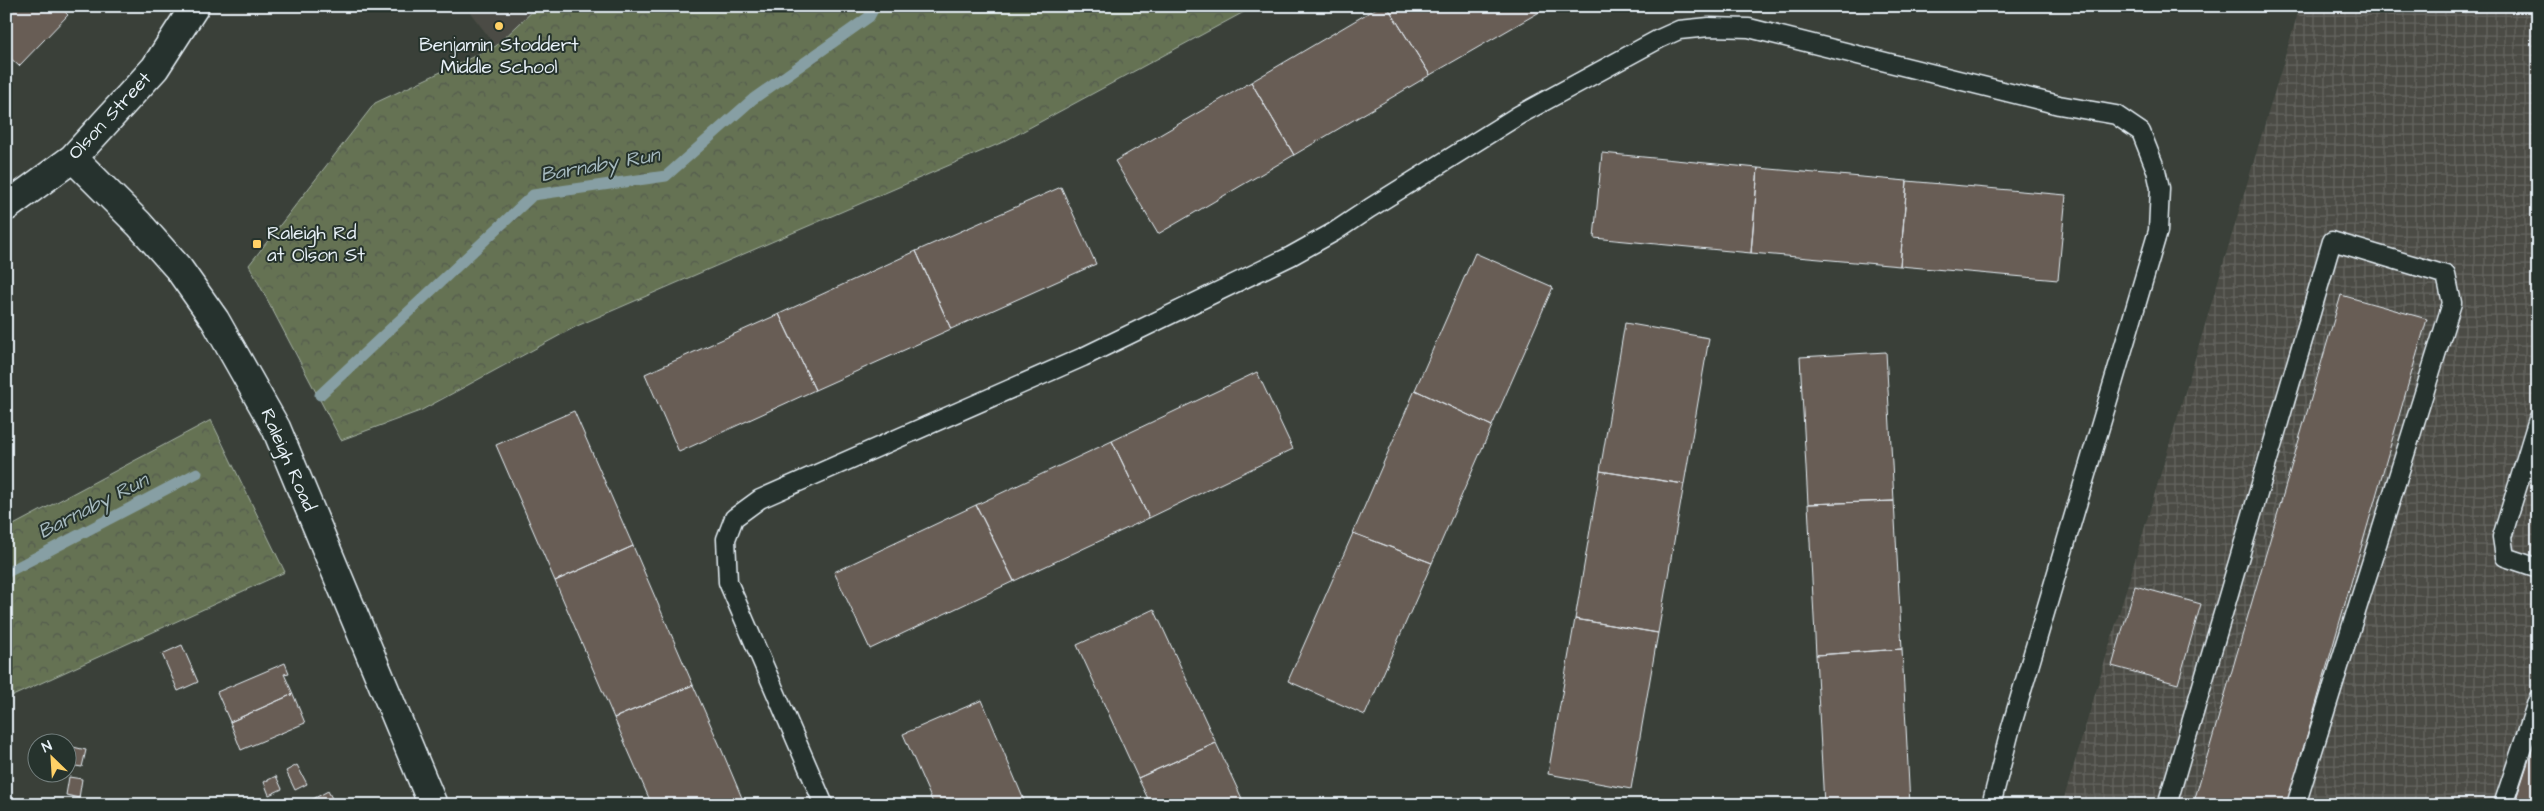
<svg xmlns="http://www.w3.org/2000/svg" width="2544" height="811" viewBox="0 0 2544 811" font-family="'Architects Daughter',sans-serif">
	<defs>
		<pattern id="industrial-grid" width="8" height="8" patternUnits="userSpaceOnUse" patternTransform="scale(1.25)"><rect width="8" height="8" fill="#4b4c45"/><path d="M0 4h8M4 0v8" fill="none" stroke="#656661"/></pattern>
		<pattern id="forest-crowns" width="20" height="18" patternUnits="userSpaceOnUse" patternTransform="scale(1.25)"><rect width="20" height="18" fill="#657253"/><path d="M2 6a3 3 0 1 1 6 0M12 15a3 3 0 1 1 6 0" fill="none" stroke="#545b4e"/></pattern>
	</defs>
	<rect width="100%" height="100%" fill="#3a4039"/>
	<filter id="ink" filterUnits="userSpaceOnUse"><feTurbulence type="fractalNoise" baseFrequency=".02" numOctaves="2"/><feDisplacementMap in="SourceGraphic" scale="10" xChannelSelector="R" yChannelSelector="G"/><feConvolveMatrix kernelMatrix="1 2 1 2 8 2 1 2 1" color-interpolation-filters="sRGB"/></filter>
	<g filter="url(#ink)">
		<path fill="#4b4c45" d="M465,6H538L496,46Z"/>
		<path fill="url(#industrial-grid)" d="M2300,6H2538V805H2062Z"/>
		<path fill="url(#forest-crowns)" stroke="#a6b2a6" d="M538,6H1255L1003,142L577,326L420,411L341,440L249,265L375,103L496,46Z
			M211,420L285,572L6,699V529Z"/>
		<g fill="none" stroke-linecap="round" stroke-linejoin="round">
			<path stroke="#879fa4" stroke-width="11" d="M320,395L533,195L666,176L753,99L869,17L875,6
				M6,573L197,473"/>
		</g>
		<path fill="#685d54" stroke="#e8f1f8" d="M6,6H59L68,15L19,66L6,54Z
			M1380,6H1387L1430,75L1294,155L1251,82Z
			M1387,6H1550L1430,75Z
			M1251,82L1294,155L1158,234L1115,161Z
			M1602,153L1758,168L1751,253L1594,238Z
			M1758,168L1907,181L1900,266L1751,253Z
			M1907,181L2066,195L2058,280L1900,266Z
			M1061,187L1096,264L951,329L916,251Z
			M916,251L951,329L815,390L779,314Z
			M1475,253L1553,287L1492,426L1415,390Z
			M2341,295L2427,319L2287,805H2193Z
			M779,314L815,390L679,452L645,374Z
			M1625,323L1709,338L1684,484L1600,471Z
			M1886,352L1894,501L1808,504L1800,357Z
			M1257,372L1293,449L1149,518L1112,441Z
			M1415,390L1492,426L1432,563L1353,533Z
			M574,411L633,546L555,581L496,445Z
			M1112,441L1149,518L1014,581L976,505Z
			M1600,471L1684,484L1658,633L1575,619Z
			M1894,501L1902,649L1816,655L1808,504Z
			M976,505L1014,581L870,649L834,572Z
			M1353,533L1432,563L1365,715L1288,681Z
			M633,546L693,685L614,718L555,581Z
			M2135,586L2201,604L2178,684L2112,666Z
			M1154,609L1216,743L1138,778L1077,645Z
			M1575,619L1658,633L1631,789L1548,774Z
			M182,645L198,682L178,691L162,654Z
			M1902,649L1910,805H1824L1816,655Z
			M285,663L289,673L284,674L293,694L230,722L217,692Z
			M693,685L720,746L745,805H652L614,718Z
			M293,694L305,723L241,750L230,722Z
			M982,700L1026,805H934L903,734Z
			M2538,732V805H2514Z
			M1216,743L1245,805H1151L1138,778Z
			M73,747L86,750L82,767L69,765Z
			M297,765L307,784L295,790L286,771Z
			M276,776L282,789L269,795L264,782Z
			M69,777L82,779L79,798L66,795Z
			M328,791L335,804L302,805Z"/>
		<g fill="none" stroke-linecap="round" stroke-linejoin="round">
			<defs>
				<path id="service" d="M2538,419L2502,537L2505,557L2538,568
					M824,805L728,582L726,539L734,518L760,499L1083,357L1291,256L1334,232L1370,208L1519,115L1659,39L1679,30L1709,27L1749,28L2059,105L2116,115L2141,132L2156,170L2160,188L2158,231L2010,731L1991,805
					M2167,805L2332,241L2446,275L2452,303L2296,805
					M2503,805L2538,699"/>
				<path id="tertiary" d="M73,158L139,224L179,269L215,320L276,428L433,805
					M6,207L73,158L155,68L195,6"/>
			</defs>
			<use href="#service" stroke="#e8f1f8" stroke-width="21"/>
			<use href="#tertiary" stroke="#e8f1f8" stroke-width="31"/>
			<use href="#service" stroke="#26332d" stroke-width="18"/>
			<use href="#tertiary" stroke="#26332d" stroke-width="28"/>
		</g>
	</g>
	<g fill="#ffd166" stroke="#26332d" stroke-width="2">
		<circle cx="499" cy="26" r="5"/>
		<rect x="252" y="239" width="10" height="10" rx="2.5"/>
	</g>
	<g text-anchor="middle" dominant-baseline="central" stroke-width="4" stroke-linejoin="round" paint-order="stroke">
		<g font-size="19" fill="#e8f1f8" stroke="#26332d">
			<text x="499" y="45">Benjamin Stoddert<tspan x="499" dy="22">Middle School</tspan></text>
			<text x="267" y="233" text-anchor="start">Raleigh Rd<tspan x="267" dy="22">at Olson St</tspan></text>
		</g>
		<g font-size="19" fill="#e8f1f8" stroke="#26332d">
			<text transform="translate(110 116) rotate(-47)">Olson Street</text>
			<text transform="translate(288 460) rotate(66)">Raleigh Road</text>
		</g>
		<g font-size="20" font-style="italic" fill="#a7bbc0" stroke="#26332d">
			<text transform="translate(600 165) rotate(-10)">Barnaby Run</text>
			<text transform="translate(93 506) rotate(-27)">Barnaby Run</text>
		</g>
	</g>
	<rect width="2544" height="811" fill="none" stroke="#26332d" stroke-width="25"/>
	<rect x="12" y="12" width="2519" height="786" fill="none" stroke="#e8f1f8" stroke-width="2" filter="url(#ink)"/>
	<g transform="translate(52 758) rotate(335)"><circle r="24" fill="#26332d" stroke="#747f7e"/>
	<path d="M0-4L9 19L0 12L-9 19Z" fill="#ffd166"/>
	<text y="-8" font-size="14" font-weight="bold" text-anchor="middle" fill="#e8f1f8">N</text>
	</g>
</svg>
